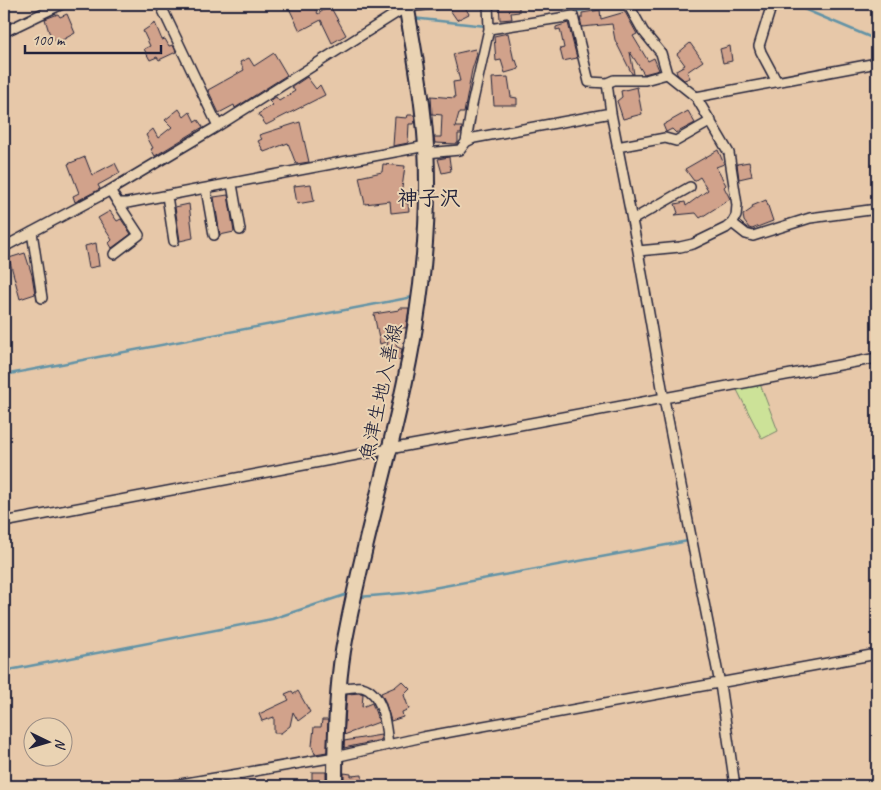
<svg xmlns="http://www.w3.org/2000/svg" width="881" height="790" viewBox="0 0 881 790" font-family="Caveat,'Klee One',sans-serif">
	<rect width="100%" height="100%" fill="#e7c8a9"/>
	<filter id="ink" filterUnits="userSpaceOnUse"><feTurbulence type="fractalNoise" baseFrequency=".02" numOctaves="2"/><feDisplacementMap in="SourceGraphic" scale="10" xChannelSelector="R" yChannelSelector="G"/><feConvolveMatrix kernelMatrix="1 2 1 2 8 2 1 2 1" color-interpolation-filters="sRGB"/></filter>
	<g filter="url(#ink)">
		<path fill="#cce298" stroke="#77826a" d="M760,384L778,431L762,439L736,388Z"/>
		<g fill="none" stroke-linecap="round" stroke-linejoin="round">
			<path stroke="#6393a6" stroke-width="2.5" d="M792,4L877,40
				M573,12L618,4
				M412,18L486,26
				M4,253L11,248
				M4,375L413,297
				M359,597L406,593L688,541
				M4,671L272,619L345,595L348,596"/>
		</g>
		<path fill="#d1a28b" stroke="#22223b" d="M287,4H313L318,14L330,6L346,35L332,43L321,20L300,31Z
			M455,4H463L469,14L457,20L448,7Z
			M499,4H519V12L511,13L512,19L500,20Z
			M600,10L601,19L625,12L637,34L633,36L648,61L654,58L659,70L644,74L630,52L634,74H632L615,40L612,24L582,27L580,18H582V13Z
			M58,14L60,17L67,14L75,33L57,43L49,32L45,19Z
			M155,23L162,40L165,39L169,46L173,45L176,52L159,60L157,57L150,60L144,49L150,46L143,31Z
			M568,23L577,58L563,61L560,49L564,48L560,29L556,30V27Z
			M508,33L514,61L516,60L519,69L505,73L501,60L496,61L494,36Z
			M690,43L703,61L687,72L690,78L684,80L677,74L676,70L685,65L677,54Z
			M730,46L732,61L723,63L720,49Z
			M475,49L477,54L472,70L464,113H459L455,127H462L461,134H458V142L457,144L435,143L434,137H441L442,115L432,114L431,96L455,98L453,82L460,81L453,54Z
			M274,53L287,75L235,108L234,105L219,113L208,90L244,70L240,62L249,58L254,66Z
			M307,77L316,89L320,85L325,95L266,125L258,114L273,105L269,101L276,97L279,101L295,91L292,87Z
			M508,77L511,97L517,98V105H494L492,78Z
			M637,87L642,114L623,119L617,101L622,97L621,91Z
			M179,109L184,117L190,112L195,122L198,120L203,127L155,156L151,149L153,148L146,135L153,129L158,138L172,127L165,120Z
			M688,111L695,123L676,133L672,129L666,132L663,125Z
			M408,115H414L415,118L414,124H409L408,143L393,146L395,117L407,118Z
			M300,122L309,162L296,164L288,143L264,152L258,141L262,139L259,135Z
			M718,150L724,164L716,167L726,185L724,187L730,199L700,218L696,213L675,215L678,213L675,204L685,202L686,206L708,190L700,177L694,181L685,169Z
			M85,157L92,175L115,163L120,173L98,185L100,189L75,202L73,196L79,193L68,164Z
			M449,157L451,171L442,173L438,159Z
			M749,162L752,176L739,179L737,164Z
			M383,164L405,166L400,203H408L409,211L391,213L390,201L365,204L359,177L382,172Z
			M311,184L314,201L297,204L294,186Z
			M228,195L234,232L220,235L214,197Z
			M766,200L773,221L752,229L749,228L744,221L743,215L753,208L752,206Z
			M189,204L193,238L180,241L175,207Z
			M110,211L117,221L121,219L131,234L112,248L109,243L112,240L98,218Z
			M96,243L99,266L89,268L85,246Z
			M25,253L32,275L35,294L20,299L9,258Z
			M400,308H409L406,328L392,327L397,347L402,349L400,360L385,357L388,341L380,344L374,314L399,310Z
			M402,681L410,689L404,695L409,709L402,712L403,717L391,721L385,701L381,693L395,687Z
			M292,691L294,694L298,691L310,712L298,721L293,712L290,726L281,733H274V717L262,721L259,714L289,700L285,694Z
			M361,693L363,694L362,707L372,703L379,722L344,735L347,694Z
			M322,720H328L327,752L315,754L312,746L314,727H321Z
			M381,735V740L344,748V741Z
			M312,772H326V786H312Z
			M344,773L351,774V776L362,775L363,784L344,786Z"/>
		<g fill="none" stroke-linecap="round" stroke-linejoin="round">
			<defs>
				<path id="minor" d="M160,4L218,126
					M628,4L643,31L661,53L667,74L696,97L729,153L737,205L736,216L732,223L726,228L693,244L680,247L638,251
					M772,4L759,46L761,52L777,82
					M489,29L573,16L589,82L607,83
					M4,32L62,4
					M667,74L645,80H614L607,83L611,113L638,251L664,399L720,684L735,786
					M696,97L877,63
					M466,142L472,105L489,29L488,4
					M617,147L665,138L676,141L711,121
					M426,153L460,150L466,142L474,138L611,113
					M232,184L240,230
					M206,189L214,235
					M110,190L118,203H127L426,146
					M167,196L174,241
					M632,220L690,187
					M732,223L746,234L753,236L810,218L877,209
					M32,232L42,298
					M4,247L107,192L218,126L406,7L436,4
					M114,254L139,235L118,203
					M4,522L362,454C534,423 706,391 877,358
					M338,689C345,688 355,686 362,687C384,693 386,727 388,745
					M169,786L335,757L423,737L877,654"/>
				<path id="primary" d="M335,786C335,741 336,696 343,651C362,540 399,432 416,321C425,264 429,203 426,146C423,98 414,51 406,4"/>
			</defs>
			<use href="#minor" stroke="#22223b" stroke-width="12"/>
			<use href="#primary" stroke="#22223b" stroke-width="18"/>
			<use href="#minor" stroke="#ead3b3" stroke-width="9"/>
			<use href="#primary" stroke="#ead3b3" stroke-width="14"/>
		</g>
	</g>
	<g text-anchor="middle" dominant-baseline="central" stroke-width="4" stroke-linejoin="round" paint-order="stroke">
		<g font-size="20" fill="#22223b" stroke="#ead3b3">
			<text transform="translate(381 392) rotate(-78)">魚津生地入善線</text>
		</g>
		<g font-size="21" font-weight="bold" fill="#22223b" stroke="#ead3b3">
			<text x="429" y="198">神子沢</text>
		</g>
	</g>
	<rect width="881" height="790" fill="none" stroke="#ead3b3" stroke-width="20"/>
	<rect x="10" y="10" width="861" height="770" fill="none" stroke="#22223b" stroke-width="2" filter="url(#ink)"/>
	<g transform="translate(48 742) rotate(95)"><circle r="24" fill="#ead3b3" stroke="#9a8c83"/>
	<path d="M0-4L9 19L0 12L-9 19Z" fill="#22223b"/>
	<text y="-8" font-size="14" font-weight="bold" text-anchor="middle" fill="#22223b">N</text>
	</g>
	<path d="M25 45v8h136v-8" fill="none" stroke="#22223b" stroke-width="2.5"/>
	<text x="32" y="45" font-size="15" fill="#22223b" stroke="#ead3b3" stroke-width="4" paint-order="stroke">100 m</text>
</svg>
